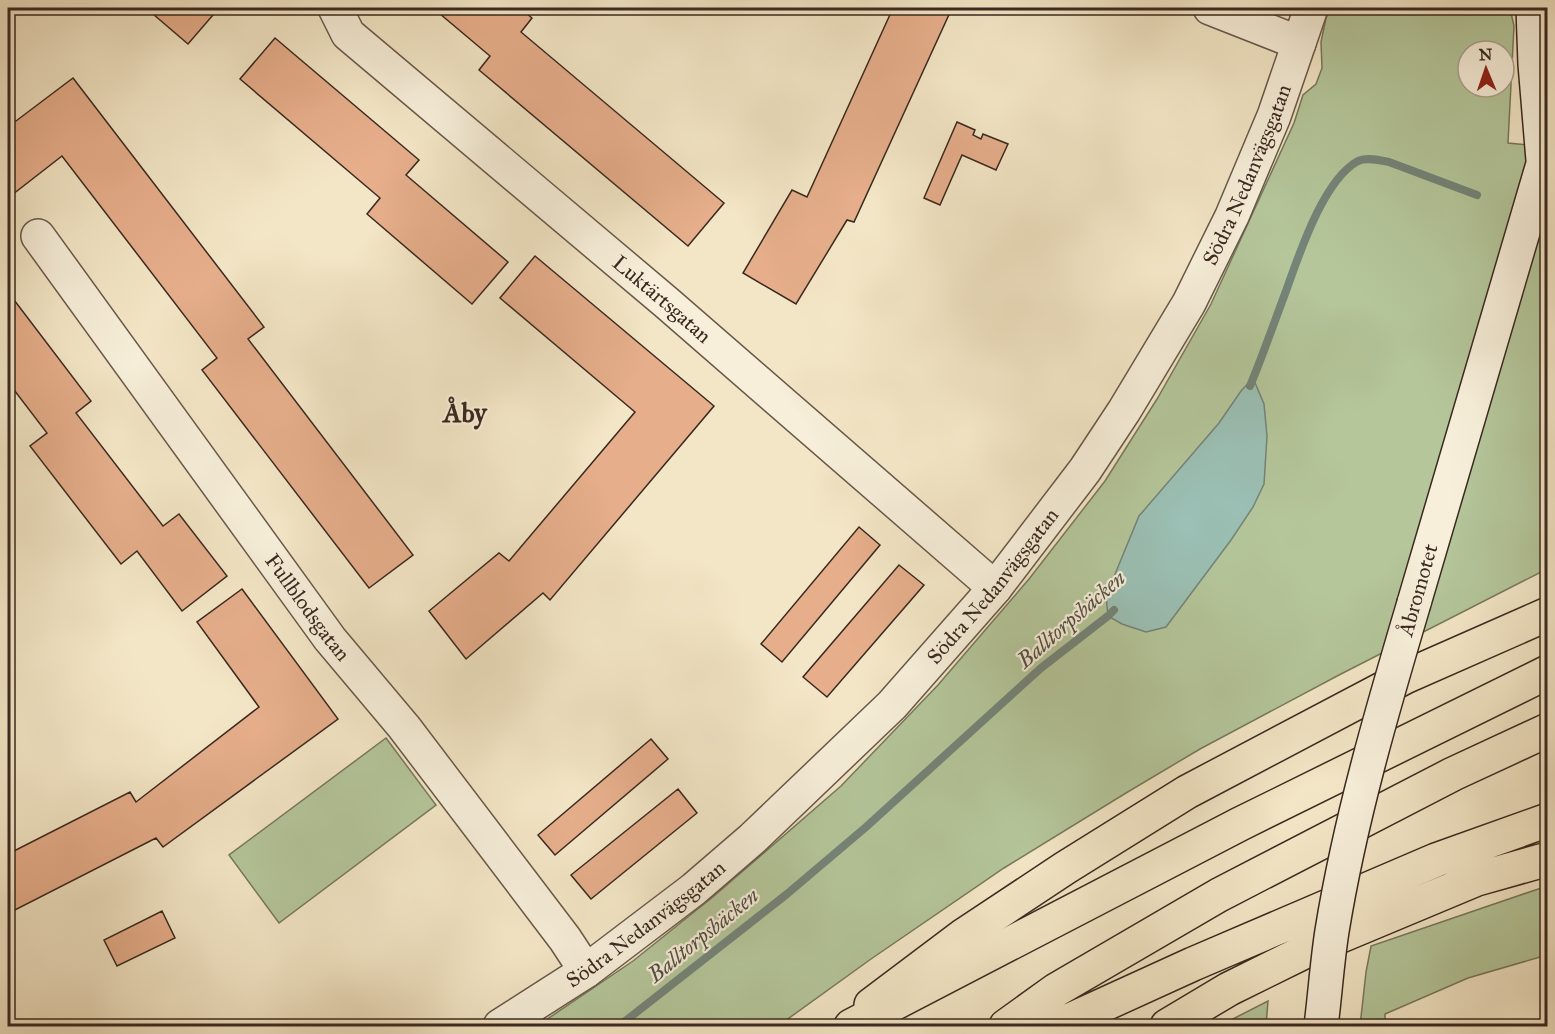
<svg xmlns="http://www.w3.org/2000/svg" width="1555" height="1034" viewBox="0 0 1555 1034" font-family="'IM FELL Great Primer',serif">
	<rect width="100%" height="100%" fill="#f3e6c6"/>
	<filter id="stains"><feTurbulence type="fractalNoise" baseFrequency=".00333" numOctaves="4"/><feColorMatrix values="0 0 0 0 .2 0 0 0 0 .09 0 0 0 0 .02 0 0 0 .5 -.17"/></filter>
	<radialGradient id="worn" r=".72"><stop offset=".6" stop-color="#630" stop-opacity="0"/><stop offset="1" stop-color="#630" stop-opacity=".3"/></radialGradient>
	<path fill="#b4c69a" stroke="#77785d" stroke-width="1.5" fill-rule="evenodd" d="M1331,8H1510L1514,26L1508,143L1547,147V569L1339,675L1200,749L1126,793L1004,868L871,959L778,1026H537L633,961L714,896L841,786L938,685L1029,579L1105,481L1157,399L1211,304L1294,123L1303,95L1316,84L1322,68L1321,42L1326,18ZM1468,51H1504V87H1468Z
		M386,738L436,805L279,923L229,855Z
		M1547,886V955L1468,978L1385,1014V1026H1360L1366,972L1371,946Z
		M1268,1001L1266,1026H1219Z"/>
	<path fill="#9bc0b5" stroke="#748479" stroke-width="1.5" d="M1253,378L1264,404L1267,436L1264,484L1253,507L1231,540L1166,627L1146,632L1122,624L1108,616L1106,596L1139,516L1219,423L1241,391Z"/>
	<g fill="none" stroke-linecap="round" stroke-linejoin="round">
		<path stroke="#748479" stroke-width="8" d="M1250,386C1263,355 1274,323 1286,291C1299,255 1323,180 1358,161C1367,157 1380,160 1389,162L1477,195
			M619,1026L787,894L866,827L1041,668L1108,616L1114,610"/>
	</g>
	<path fill="#e6ae8b" stroke="#3a2920" stroke-width="1.5" d="M146,8H219L188,44Z
		M433,8H520L532,18L521,32L724,203L688,246L479,70L490,56Z
		M893,8H952L854,222L847,220L796,304L743,273L792,190L807,197Z
		M275,38L419,160L406,175L508,262L472,304L367,214L380,198L240,79Z
		M73,78L264,327L248,339L413,555L369,588L202,370L217,358L62,156L8,198V127Z
		M957,122L975,130L973,135L981,139L983,134L1008,144L996,170L962,155L940,205L924,198Z
		M535,256L714,406L550,600L543,593L466,659L429,611L499,553L509,561L635,412L500,298Z
		M8,292L91,401L76,413L163,526L179,514L227,576L182,611L137,551L121,564L30,446L47,433L8,382Z
		M859,527L880,545L782,662L761,644Z
		M899,565L924,585L827,697L803,677Z
		M242,589L338,719L163,847L156,838L11,912L8,906V854L130,792L136,802L259,707L197,622Z
		M651,739L668,759L555,855L538,835Z
		M678,789L697,813L591,899L571,875Z
		M162,911L175,938L117,966L104,940Z"/>
	<g fill="none" stroke-linecap="round" stroke-linejoin="round">
		<defs>
			<g id="minor">
				<path id="s1" d="M335,8L348,34L667,303L995,588"/>
				<path d="M1210,8L1299,43"/>
				<path id="s2" d="M38,236L330,639L404,727L565,939L586,971"/>
				<path id="s3" d="M500,1026L586,971L694,889L752,839L892,705L995,588L1085,470L1124,411L1189,303L1232,216L1274,116L1311,8"/>
			</g>
			<path id="secondary" d="M1533,8L1535,64L1543,160
				M1414,603L1548,147"/>
			<path id="trunk" d="M871,1005L964,935L1065,868L1187,792L1405,677L1548,614"/>
			<path id="motorway" d="M851,1026L1240,824L1548,672
				M1006,1026L1056,990L1219,895L1453,774L1548,730
				M1057,1026L1193,964L1436,860L1548,820
				M1167,1026L1229,989L1312,948L1477,879L1548,859"/>
		</defs>
		<use href="#minor" stroke="#68584a" stroke-width="36"/>
		<use href="#secondary" stroke="#3a2920" stroke-width="36"/>
		<use href="#trunk" stroke="#3a2920" stroke-width="36"/>
		<use href="#motorway" stroke="#3a2920" stroke-width="36"/>
		<use href="#minor" stroke="#f7efda" stroke-width="33"/>
		<use href="#secondary" stroke="#f7efda" stroke-width="33"/>
		<use href="#trunk" stroke="#f3e6c6" stroke-width="33"/>
		<use href="#motorway" stroke="#f3e6c6" stroke-width="33"/>
		<defs>
			<path id="secondary-bridge" d="M1321,1026C1325,995 1327,963 1332,931C1350,820 1382,711 1414,603"/>
		</defs>
		<use href="#secondary-bridge" stroke="#3a2920" stroke-width="36" stroke-linecap="butt"/>
		<use href="#secondary-bridge" stroke="#f7efda" stroke-width="33"/>
	</g>
	<g text-anchor="middle" dominant-baseline="central" stroke-width="4.5" stroke-linejoin="round" paint-order="stroke">
		<g font-size="21" fill="#3a2920" stroke="#f7efda">
			<text stroke="none"><textPath href="#s3" startOffset="1150">Södra Nedanvägsgatan</textPath></text>
			<text stroke="none"><textPath href="#s1" startOffset="440">Luktärtsgatan</textPath></text>
			<text stroke="none"><textPath href="#s3" startOffset="664">Södra Nedanvägsgatan</textPath></text>
			<text transform="translate(1418 590) rotate(-74)">Åbromotet</text>
			<text stroke="none"><textPath href="#s2" startOffset="459">Fullblodsgatan</textPath></text>
			<text stroke="none"><textPath href="#s3" startOffset="178">Södra Nedanvägsgatan</textPath></text>
		</g>
		<g font-size="22" font-style="italic" fill="#524f45" stroke="#f7efda">
			<text transform="translate(1071 619) rotate(-41)">Balltorpsbäcken</text>
			<text transform="translate(703 935) rotate(-39)">Balltorpsbäcken</text>
		</g>
		<g font-size="27" font-weight="bold" fill="#3a2920" stroke="#f7efda">
			<text x="465" y="412">Åby</text>
		</g>
	</g>
	<rect width="1555" height="1034" fill="none" stroke="#f3e6c6" stroke-width="30"/>
	<rect x="9" y="9" width="1537" height="1016" fill="none" stroke="#3a2920" stroke-width="3"/>
	<rect x="15" y="15" width="1525" height="1004" fill="none" stroke="#3a2920" stroke-width="1.5"/>
	<g transform="translate(1486 69) rotate(358)"><circle r="28" fill="#f7efda" stroke="#aba090" stroke-width="1.5"/>
	<path d="M0-4.5L10 22L0 15L-10 22Z" fill="#8f2418"/>
	<text y="-9" font-size="16" font-weight="bold" text-anchor="middle" fill="#3a2920">N</text>
	</g>
	<rect width="100%" height="100%" filter="url(#stains)"/>
	<rect width="100%" height="100%" fill="url(#worn)"/>
</svg>
